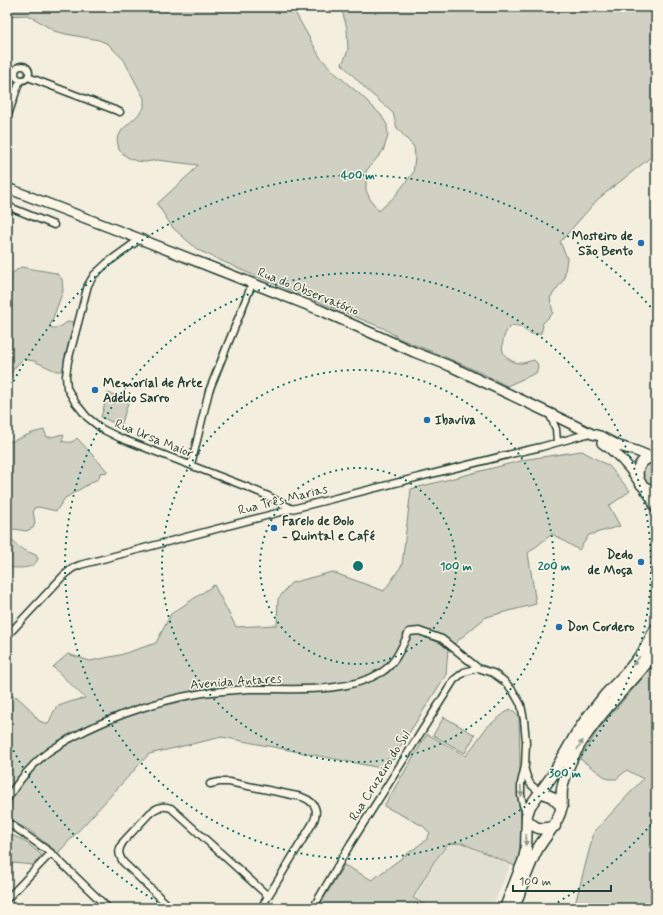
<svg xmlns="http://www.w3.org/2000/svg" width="663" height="915" viewBox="0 0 663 915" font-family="Mynerve,sans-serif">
	<rect width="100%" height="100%" fill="#f3eede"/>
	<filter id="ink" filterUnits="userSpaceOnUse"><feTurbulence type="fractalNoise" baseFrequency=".025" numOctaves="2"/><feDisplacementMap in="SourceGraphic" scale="8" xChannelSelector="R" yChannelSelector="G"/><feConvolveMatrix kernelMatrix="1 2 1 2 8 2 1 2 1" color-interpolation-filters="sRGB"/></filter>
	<g filter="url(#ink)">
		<path fill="#e1dfd0" d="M462,844L510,865L492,908H434L415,898L435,863L449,845Z"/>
		<path fill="#d0d1c2" stroke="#78877b" d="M7,7H292L320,57L335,73L363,97L381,115L387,125L388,136L383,151L366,171V190L370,199L379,211L395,196L413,173L415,157L414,147L397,128L393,113L367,90L342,64L348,51L347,28L341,7H656V153L598,199L560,242L567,258L564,279L550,298L553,313L542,324L543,326L541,333C532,337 526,331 519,326C517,326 514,325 512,326C504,329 501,345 503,352C505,358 513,362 518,363C523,364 529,361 534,360L537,363L538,367L536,373L507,386C472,367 435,353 398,338L396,336L383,328L257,277L198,250L173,228L157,204L193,171L198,165L157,160L146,162L136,161L127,157L119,150L117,139L122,130L137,116L144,108V98L139,89L124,60L108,44L99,40L66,34L54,31L37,20L27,15L7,16Z
			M21,267L56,273L62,279L63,291L50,326L52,328C53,328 58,328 59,327C66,325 65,320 74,322L76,325L64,371H56L34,361L23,359L16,366L7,378V277Z
			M108,393L127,399L128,403L121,426L101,417Z
			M44,430L47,437H51L63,434L64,435L62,441C68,443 73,443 77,438L108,472L100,473L99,478L65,498L63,501L56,511L39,507L34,508L33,511L35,523L33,528L26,531L15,529L11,531C8,545 26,551 36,555L38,559C33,571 17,567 7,568V442L13,441L32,433Z
			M582,451L609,466L630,491L609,506L620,526L589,535L579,550L552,534L528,553L536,604L486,617L448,649L446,675L386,769L222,737L149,754L58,853L29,830L7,819V695L17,697L28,707L39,721L48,724L56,707L70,702L85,698L53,667L68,654L90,661L120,655L156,643L171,614L214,585L236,627L277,625L278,599L291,583L332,572L384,591L402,565L411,489L528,459Z
			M656,461V487L644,482L641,470L646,464Z
			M656,660V908H574L594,832L643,779L627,770L616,779H608L580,759L598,730L651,668Z
			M510,709L515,712L519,717L520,769L519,796L522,830L519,859L515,866L462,843L448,844L434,862L413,898L432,908H318L344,865L372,880L426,840L430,833L423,826L384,806L427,734L466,756L487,727Z
			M444,717L475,735L465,753L433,735Z
			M7,833L23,840L42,855L33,865L13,863L7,873Z"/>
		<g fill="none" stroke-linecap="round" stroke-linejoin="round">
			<defs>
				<path id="street" d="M15 73a7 7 0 1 1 14 0a7 7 0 1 1-14 0Z
					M7,70L15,73
					M28,77L120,112
					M7,118L20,80
					M7,206L54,225
					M140,239L107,263L94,275L88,285L68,361L66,376L67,388L75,402L87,417L102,429L120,438L247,487L268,496L292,509
					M549,413L556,429L557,442
					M191,465L209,391L252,284
					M7,636L64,575L73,568L80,565L292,509L519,452L541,447L590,433
					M525,770C528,782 530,786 541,792
					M210,784L219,782H229L302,797C318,803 319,813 311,826L261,908
					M7,800C16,783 35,761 51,750C94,722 152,701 203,693C218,691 234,690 249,689C291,688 344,695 382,672C396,663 402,646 409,632L419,631L442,639L478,668L493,673L504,681L513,691L521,705L524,720L526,742L525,766L521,783V795L523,805L527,815
					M7,822L23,833L51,853L108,908
					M7,899L51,853
					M171,908L123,862C118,854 118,850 123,842L150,813C158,807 162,805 171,808L268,896
					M313,908L351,843L454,680L464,672L478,668"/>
				<path id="secondary" d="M7,188L140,239L320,310L414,352L450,366L549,413L592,434L600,436L619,446L636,451L651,457
					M602,443C618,453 628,465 638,480"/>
				<path id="primary" d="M656,457C631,457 632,491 656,490
					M644,487L652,498L656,508
					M541,792L552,797L562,807
					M527,820C537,830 541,830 555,826
					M505,908L524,859L526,849L527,815L530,806L552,776L576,734L589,715L605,695L627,672L643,652L656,628
					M514,908C521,889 527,870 536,852C543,838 555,828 560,813C563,805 561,797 562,789C565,774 571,759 579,746C591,726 606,709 622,691C634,678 647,665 656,649"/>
			</defs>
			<use href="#street" stroke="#1f3d34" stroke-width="9"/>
			<use href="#secondary" stroke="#1f3d34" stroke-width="12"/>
			<use href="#primary" stroke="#1f3d34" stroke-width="13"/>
			<use href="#street" stroke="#fcf5e5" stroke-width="6"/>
			<use href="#secondary" stroke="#fcf5e5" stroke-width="9"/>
			<use href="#primary" stroke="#fcf5e5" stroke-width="10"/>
		</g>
		<defs><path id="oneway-solid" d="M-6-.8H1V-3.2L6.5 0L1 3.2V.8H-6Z"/></defs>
		<g fill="#8e998c">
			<use href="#oneway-solid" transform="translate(636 661) rotate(129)"/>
			<use href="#oneway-solid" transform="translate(580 745) rotate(-58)"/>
			<use href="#oneway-solid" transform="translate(521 791) rotate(87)"/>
			<use href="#oneway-solid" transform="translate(526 840) rotate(93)"/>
		</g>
	</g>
	<g fill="none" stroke="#0f766e" stroke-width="2" stroke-dasharray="2 4">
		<circle cx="358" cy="566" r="98"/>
		<circle cx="358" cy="566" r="196"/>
		<circle cx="358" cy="566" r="293"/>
		<path d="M655 820A391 391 0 0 1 548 908M168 908A391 391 0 0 1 8 740M8 392A391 391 0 0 1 655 312"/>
	</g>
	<g fill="#1f6fb2" stroke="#fcf5e5" stroke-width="1.5">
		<circle cx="641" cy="243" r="4"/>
		<circle cx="95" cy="390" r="4"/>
		<circle cx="427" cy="420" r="4"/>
		<circle cx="274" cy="528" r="4"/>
		<circle cx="641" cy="562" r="4"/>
		<circle cx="559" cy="627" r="4"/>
	</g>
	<g text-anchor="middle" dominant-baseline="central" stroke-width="3" stroke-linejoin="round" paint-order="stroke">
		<g font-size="13" font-weight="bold" fill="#1f3d34" stroke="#fcf5e5" text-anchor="start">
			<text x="633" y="236" text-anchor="end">Mosteiro de<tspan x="633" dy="15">São Bento</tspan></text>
			<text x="103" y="383">Memorial de Arte<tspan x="103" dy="15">Adelio Sarro</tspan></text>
			<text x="435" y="420">Ibaviva</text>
			<text x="282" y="521">Farelo de Bolo<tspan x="282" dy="15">- Quintal e Café</tspan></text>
			<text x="633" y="555" text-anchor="end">Dedo<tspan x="633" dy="15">de Moça</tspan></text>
			<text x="567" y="627">Don Cordero</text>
		</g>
		<g font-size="13" fill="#1f3d34" stroke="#fcf5e5">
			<text transform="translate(308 292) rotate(22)">Rua do Observatório</text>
			<text transform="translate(154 439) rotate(22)">Rua Ursa Maior</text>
			<text transform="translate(283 500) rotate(-14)">Rua Três Marias</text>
			<text transform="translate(236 682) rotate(-4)">Avenida Antares</text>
			<text transform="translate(380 776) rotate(-58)">Rua Cruzeiro do Sul</text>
		</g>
	</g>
	<circle cx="358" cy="566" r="6" fill="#0f766e" stroke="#fcf5e5" stroke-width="2"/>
	<g font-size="12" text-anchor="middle" font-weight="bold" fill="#0f766e" stroke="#fcf5e5" stroke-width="3" stroke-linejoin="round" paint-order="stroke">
		<text x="358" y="179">400 m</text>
		<text x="456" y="570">100 m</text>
		<text x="554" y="570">200 m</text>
		<text x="565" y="777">300 m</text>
	</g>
	<rect width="663" height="915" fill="none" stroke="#fcf5e5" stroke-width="24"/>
	<rect x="12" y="12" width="639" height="891" fill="none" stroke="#1f3d34" stroke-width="1.5" filter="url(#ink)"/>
	<path d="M513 885v6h98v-6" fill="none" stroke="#1f3d34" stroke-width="2"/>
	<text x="519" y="885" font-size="12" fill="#1f3d34" stroke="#fcf5e5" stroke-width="3" paint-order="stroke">100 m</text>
</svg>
